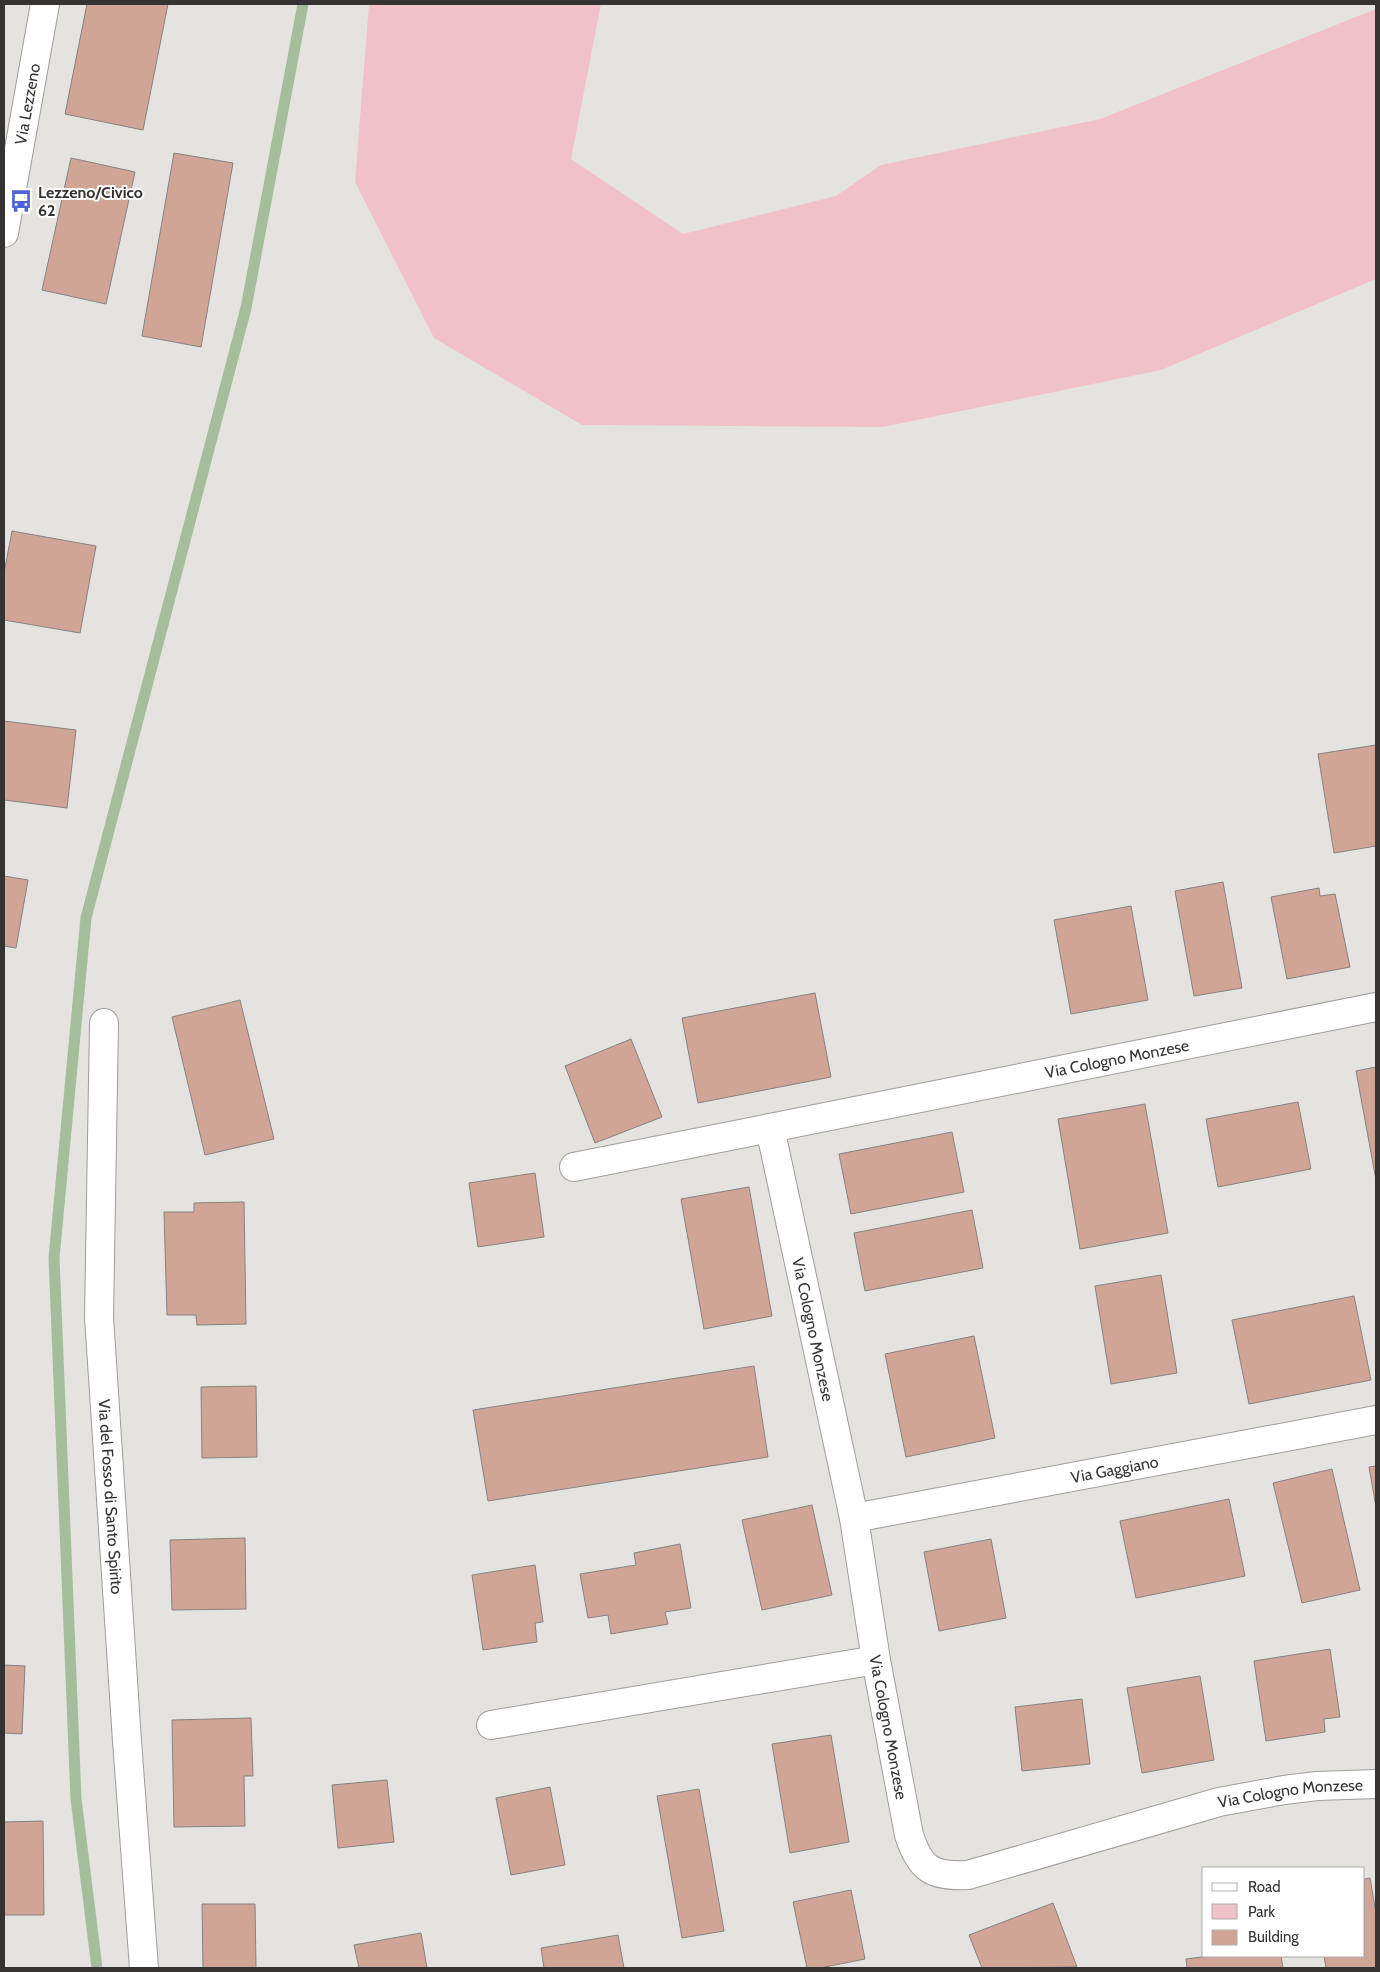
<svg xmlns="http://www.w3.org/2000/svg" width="1380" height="1972" viewBox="0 0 1380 1972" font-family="Cabin,sans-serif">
	<rect width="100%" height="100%" fill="#e5e3e0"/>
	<path fill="#f0c1c8" d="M369,4H601L571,159L683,234L836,196L881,165L1100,119L1376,9V279L1161,370L883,427L582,425L434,338L355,182Z"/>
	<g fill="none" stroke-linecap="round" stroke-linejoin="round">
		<path stroke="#a4bd9a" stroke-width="11" d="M97,1968L76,1799L54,1258L86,918L246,308L303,4"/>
	</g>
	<path fill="#d0a596" stroke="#858281" d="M87,4H168L143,130L65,114Z
		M174,153L233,163L201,347L142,336Z
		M71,158L135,172L106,304L42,290Z
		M12,531L96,546L80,633L4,620V573Z
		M4,721L76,730L67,808L4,800Z
		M1376,745V846L1334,853L1318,754Z
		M4,876L28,880L16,948L4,946Z
		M1223,882L1242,988L1194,996L1175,891Z
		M1319,888L1320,896L1335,894L1350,967L1287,979L1271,897Z
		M1131,906L1148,1000L1071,1014L1054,920Z
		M815,993L831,1077L698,1103L682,1018Z
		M240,1000L274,1139L205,1155L172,1017Z
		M631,1039L662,1117L595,1143L565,1066Z
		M1376,1067V1180L1356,1071Z
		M1298,1102L1311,1169L1218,1187L1206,1119Z
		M1145,1104L1168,1233L1080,1249L1058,1119Z
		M952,1132L964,1192L851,1214L839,1154Z
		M535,1173L544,1237L478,1247L469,1183Z
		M749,1187L772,1316L704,1329L681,1199Z
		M244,1202L246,1324L197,1325L196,1315H167L164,1212H194V1203Z
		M972,1210L983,1268L865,1291L854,1233Z
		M1161,1275L1177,1373L1111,1384L1095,1286Z
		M1354,1296L1371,1380L1249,1404L1232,1320Z
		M974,1336L995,1438L906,1457L885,1354Z
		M754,1366L768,1457L488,1501L473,1410Z
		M256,1386L257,1457L202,1458L201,1387Z
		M1376,1466V1507L1369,1467Z
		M1332,1469L1360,1590L1302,1603L1273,1483Z
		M1229,1499L1245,1576L1136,1598L1120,1521Z
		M812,1505L832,1595L762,1610L742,1520Z
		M245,1538L246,1609L172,1610L170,1540Z
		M991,1539L1006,1618L939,1631L924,1552Z
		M680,1544L691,1608L665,1612L668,1624L611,1634L608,1615L588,1618L580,1574L636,1565L634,1553Z
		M535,1565L543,1622L535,1623L537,1642L483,1650L472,1575Z
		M1330,1649L1340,1717L1324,1719L1325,1732L1266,1741L1254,1661Z
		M4,1665L25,1666L22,1734L4,1733Z
		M1200,1676L1214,1760L1142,1773L1127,1688Z
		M1082,1699L1090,1764L1022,1771L1015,1707Z
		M251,1718L253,1776H244L245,1826L174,1827L172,1720Z
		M831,1735L849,1842L790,1853L772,1744Z
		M387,1780L394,1842L338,1848L332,1785Z
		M550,1787L565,1865L511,1875L496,1798Z
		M699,1789L724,1931L682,1938L657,1796Z
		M43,1821L44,1915H4V1822Z
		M1370,1878L1376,1913V1968H1326L1324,1956H1364V1879Z
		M851,1890L865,1959L820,1968H807L793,1902Z
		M1053,1903L1077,1967L982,1968L969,1935Z
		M202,1904H255L256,1968H203Z
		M421,1933L427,1968H359L354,1945Z
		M618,1935L624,1968H544L541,1948Z
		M1209,1956H1281L1283,1968H1187L1186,1959Z"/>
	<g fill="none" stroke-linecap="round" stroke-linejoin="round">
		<defs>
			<g id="minor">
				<path id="s1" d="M4,233L45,4"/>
				<path id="s2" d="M1376,1007L770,1128L854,1518L876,1660L909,1835C920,1869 932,1877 968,1875L1219,1802L1284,1790L1317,1786L1376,1784"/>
				<path id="s3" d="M104,1023L99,1317L127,1741L144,1968"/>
				<path d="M574,1167L770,1128"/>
				<path id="s4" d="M854,1518L1376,1420"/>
				<path d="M491,1725L876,1660"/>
			</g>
		</defs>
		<use href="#minor" stroke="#9f9d9a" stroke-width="30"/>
		<use href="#minor" stroke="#fff" stroke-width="28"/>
	</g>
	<defs>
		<symbol id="bus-bare" viewBox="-9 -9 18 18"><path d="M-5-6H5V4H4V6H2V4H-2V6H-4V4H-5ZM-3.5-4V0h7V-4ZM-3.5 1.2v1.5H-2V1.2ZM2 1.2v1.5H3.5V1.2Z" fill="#4f63d9" stroke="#fff" stroke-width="2.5" paint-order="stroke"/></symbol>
	</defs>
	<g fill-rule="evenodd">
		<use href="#bus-bare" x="5" y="185" width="32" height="32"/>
	</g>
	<g text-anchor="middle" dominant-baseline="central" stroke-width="4" stroke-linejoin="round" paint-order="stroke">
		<g font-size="16" fill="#343332" stroke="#fff">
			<text stroke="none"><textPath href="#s1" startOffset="131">Via Lezzeno</textPath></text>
			<text transform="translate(1117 1059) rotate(-11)">Via Cologno Monzese</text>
			<text stroke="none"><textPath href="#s2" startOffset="824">Via Cologno Monzese</textPath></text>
			<text stroke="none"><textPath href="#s4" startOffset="265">Via Gaggiano</textPath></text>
			<text stroke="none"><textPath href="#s3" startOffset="474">Via del Fosso di Santo Spirito</textPath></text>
			<text stroke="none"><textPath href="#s2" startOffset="1229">Via Cologno Monzese</textPath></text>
			<text stroke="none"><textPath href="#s2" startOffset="1752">Via Cologno Monzese</textPath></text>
		</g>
		<g font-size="16" font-weight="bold" fill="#343332" stroke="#fff" text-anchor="start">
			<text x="38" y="192">Lezzeno/Civico<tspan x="38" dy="18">62</tspan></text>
		</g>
	</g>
	<rect width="1380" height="1972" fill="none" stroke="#343332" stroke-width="10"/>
	<rect x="1202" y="1867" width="162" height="90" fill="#ffffff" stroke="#aeadad"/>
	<rect x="1212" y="1883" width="25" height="8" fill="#ffffff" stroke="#aeadad"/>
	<text x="1248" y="1892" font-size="15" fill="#343332">Road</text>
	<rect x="1212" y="1904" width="25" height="15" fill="#f0c1c8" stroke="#aeadad"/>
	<text x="1248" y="1917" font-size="15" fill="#343332">Park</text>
	<rect x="1212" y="1930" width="25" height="15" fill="#d0a596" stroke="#aeadad"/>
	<text x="1248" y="1942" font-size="15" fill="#343332">Building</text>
</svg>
